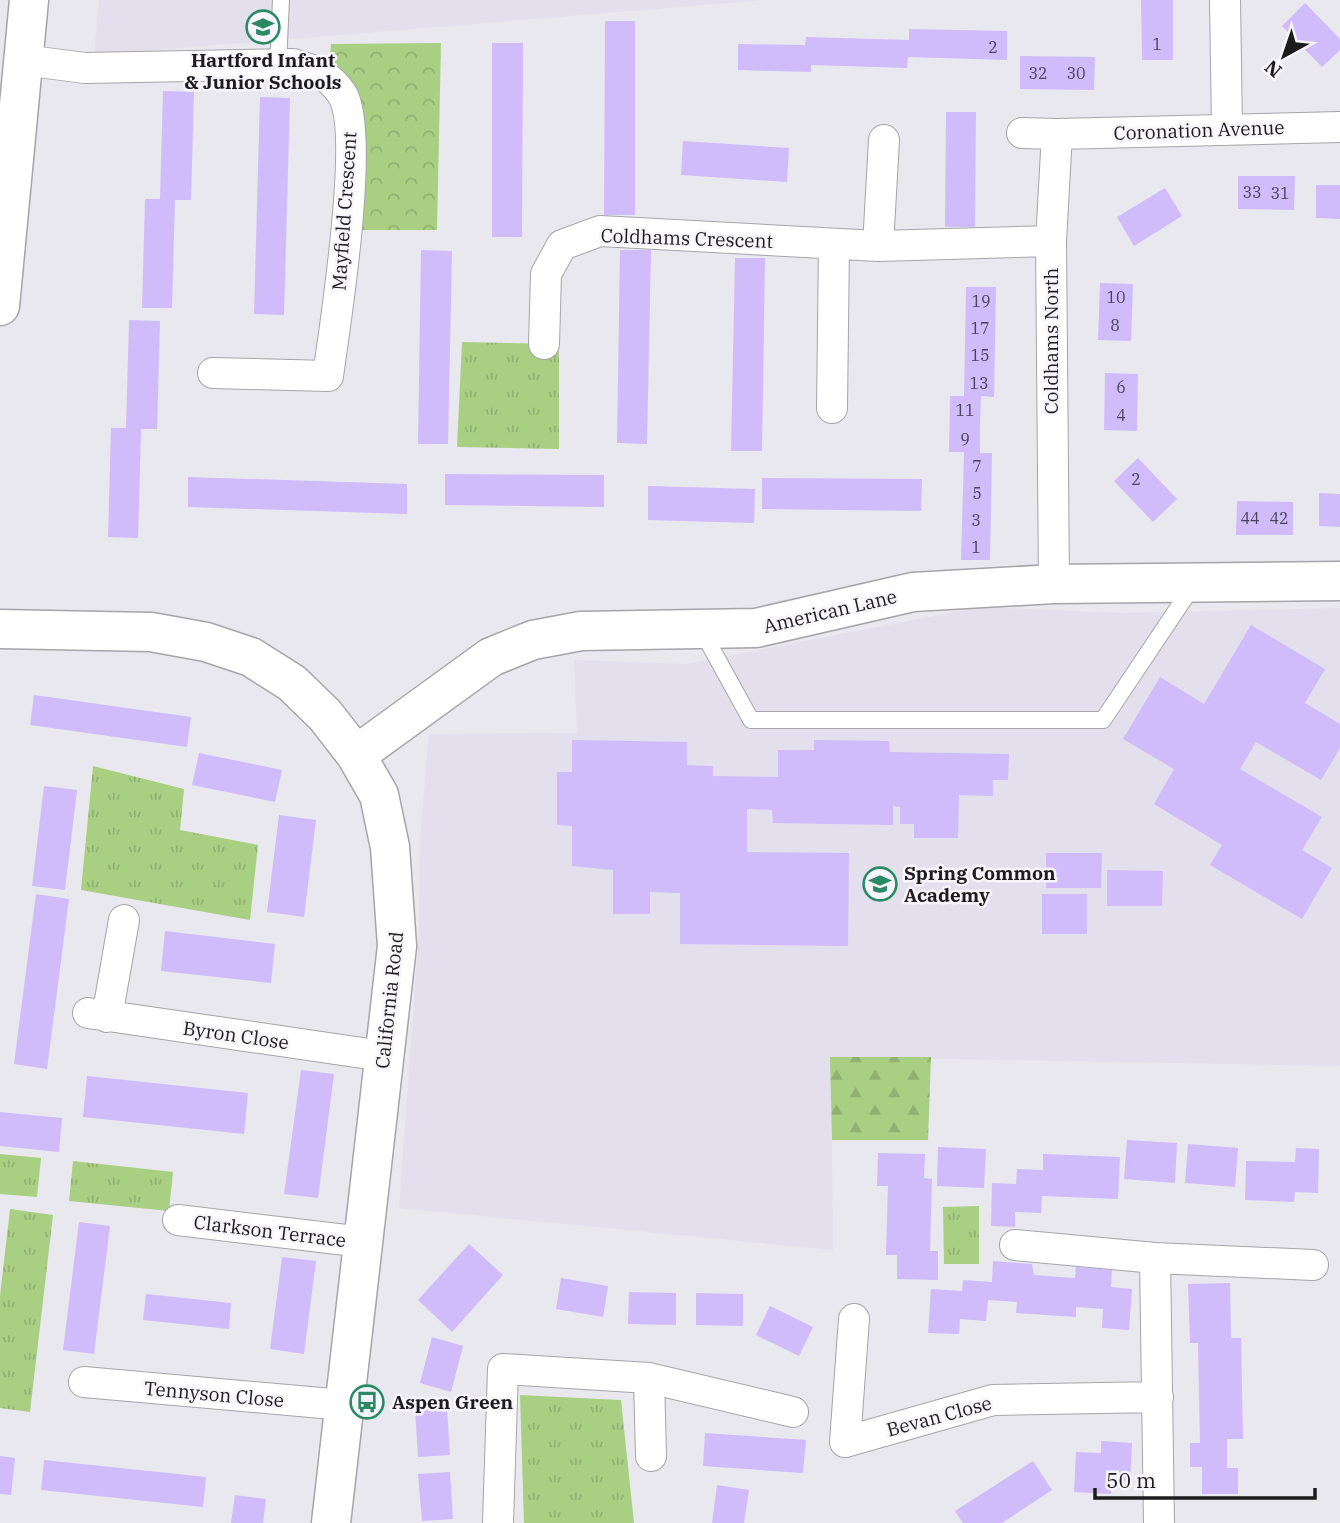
<svg xmlns="http://www.w3.org/2000/svg" width="1340" height="1523" viewBox="0 0 1340 1523" font-family="'IBM Plex Serif',serif">
	<defs>
		<pattern id="grass-tufts" width="24" height="20" patternUnits="userSpaceOnUse" patternTransform="scale(1.75)"><rect width="24" height="20" fill="#a9cf83"/><path d="M3 7l-1-3M5 7V3M7 7l1-3M15 17l-1-3M17 17v-4M19 17l1-3" fill="none" stroke="#91b171"/></pattern>
		<pattern id="forest-firs" width="22" height="20" patternUnits="userSpaceOnUse" patternTransform="scale(1.75)"><rect width="22" height="20" fill="#a9cf83"/><path d="M5 1l3.5 6h-7zM16 11l3.5 6h-7z" fill="#91b171"/></pattern>
		<pattern id="park-crowns" width="20" height="18" patternUnits="userSpaceOnUse" patternTransform="scale(1.75)"><rect width="20" height="18" fill="#a9cf83"/><path d="M2 6a3 3 0 1 1 6 0M12 15a3 3 0 1 1 6 0" fill="none" stroke="#91b171"/></pattern>
	</defs>
	<rect width="100%" height="100%" fill="#e9e8ee"/>
	<path fill="#e3dfed" d="M99,0H765L94,55Z
		M981,607L1123,613L1340,608V1066L831,1057L833,1250L399,1208L419,932L420,837L429,734L577,733L574,660L686,664Z"/>
	<path fill="url(#grass-tufts)" d="M462,342L559,344V449L457,447Z
		M93,766L184,789L180,830L258,845L250,920L81,890Z
		M0,1154L41,1158L37,1197L0,1194Z
		M73,1161L173,1172L169,1211L69,1201Z
		M979,1206V1264H944L943,1207Z
		M10,1209L53,1215L30,1412L0,1408V1296Z
		M520,1395L621,1400L634,1523H524Z"/>
	<path fill="url(#forest-firs)" d="M830,1057H931L928,1140H832Z"/>
	<path fill="url(#park-crowns)" d="M441,43L437,230H353L352,86L330,58L331,44Z"/>
	<path fill="#d0bbfb" d="M1141,0H1173V60H1142Z
		M1305,3L1340,39V50L1322,67L1282,26Z
		M605,21H635V215H604Z
		M909,29L1007,31V60L908,57L907,68L811,65V72L738,70V44L805,45L806,37L909,40Z
		M492,43H523L522,237H492Z
		M1020,56L1095,57L1094,90L1020,89Z
		M163,91L194,92L191,200H175L172,308H142L145,199H160Z
		M260,97L290,98L284,315L254,314Z
		M946,112H976L975,227H945Z
		M683,141L789,148L787,182L681,175Z
		M1238,176H1295L1294,210L1238,209Z
		M1316,185H1340V219L1316,218Z
		M1165,188L1182,216L1134,246L1117,217Z
		M421,250L452,251L448,444H418Z
		M620,250H651L647,444L617,443Z
		M735,258H765L762,451H731Z
		M1100,283L1133,284L1131,341L1098,340Z
		M966,287H996L994,397L981,396L980,425V453H992L990,560H961L964,452H949L950,396H964Z
		M129,320L160,321L157,429H141L138,538L108,537L111,428H126Z
		M1105,373L1138,374L1137,431L1104,430Z
		M1138,458L1177,499L1153,522L1114,481Z
		M445,474L604,475V507L445,505Z
		M188,477L407,484V514L188,507Z
		M762,478L922,479L921,511L762,509Z
		M648,486L755,489L754,523L648,520Z
		M1319,493L1340,494V527L1319,526Z
		M1237,501L1293,502V535H1236Z
		M1251,625L1325,669L1305,703L1340,724V748L1321,780L1256,742L1240,769L1322,817L1302,850L1332,868L1302,919L1210,865L1222,845L1154,804L1174,769L1123,739L1160,677L1204,704Z
		M34,695L191,717L187,747L30,725Z
		M572,740L687,742V765L713,766V776L778,777V750H814V740L889,741L890,752L1009,754L1008,780H993V796L959,795L958,838H914V824H900V807L893,806V825L773,823L772,810L747,809V852L849,853L848,946L680,944V893L650,892V914H613V870L572,866V826L557,825V772H572Z
		M199,753L282,770L275,802L192,785Z
		M44,786L77,790L65,890L32,886Z
		M279,815L316,820L304,917L267,912Z
		M1046,853H1102L1101,888H1046Z
		M1107,870L1163,871L1162,906H1107Z
		M36,894L69,899L47,1069L14,1064Z
		M1042,894H1087V934H1042Z
		M165,931L275,944L271,983L161,971Z
		M301,1070L334,1074L318,1198L284,1194Z
		M87,1076L248,1093L244,1134L83,1117Z
		M0,1112L62,1118L59,1152L0,1146Z
		M1127,1140L1177,1143L1175,1183L1124,1179Z
		M1188,1144L1238,1148L1235,1187L1185,1183Z
		M938,1147L986,1149L984,1188L937,1186Z
		M1296,1148L1319,1149L1318,1193L1295,1192L1294,1202L1245,1200L1246,1161L1295,1162Z
		M878,1153L925,1154L924,1178L932,1179L930,1251H938V1280L897,1279V1255H886L888,1186H877Z
		M1043,1154L1120,1157L1118,1199L1042,1196L1041,1213L1015,1212V1227L991,1226L992,1183L1016,1184L1017,1169L1043,1170Z
		M79,1222L110,1226L94,1354L63,1350Z
		M469,1244L503,1275L452,1332L418,1300Z
		M282,1257L316,1261L304,1354L270,1349Z
		M993,1261L1032,1264L1034,1275L1075,1278L1076,1267L1112,1270L1111,1287L1132,1289L1129,1330L1102,1328L1103,1309L1076,1307V1317L1016,1313L1017,1302L988,1300L986,1321L960,1319L959,1334L928,1333L931,1289L962,1291L963,1280L992,1282Z
		M561,1278L608,1286L603,1317L556,1309Z
		M1230,1283L1231,1338H1241L1243,1439H1227V1468H1238V1494H1202V1467H1190V1443H1200L1198,1343H1190L1188,1284Z
		M629,1292L676,1293V1325L628,1324Z
		M696,1293L743,1294V1326L696,1325Z
		M146,1294L231,1303L229,1329L143,1320Z
		M770,1306L813,1327L799,1356L756,1335Z
		M432,1337L463,1346L451,1392L420,1383Z
		M447,1408L450,1455L418,1457L415,1410Z
		M705,1433L806,1440L803,1473L703,1466Z
		M1101,1441L1132,1443L1130,1482L1112,1481L1111,1494L1074,1492L1076,1452L1101,1453Z
		M0,1456L15,1458L11,1495L0,1494Z
		M44,1460L206,1477L203,1507L41,1490Z
		M1033,1461L1052,1490L1002,1523H963L955,1511Z
		M450,1472L453,1519L422,1521L418,1474Z
		M717,1485L749,1490L744,1523H712Z
		M235,1495L266,1499L263,1523H231Z"/>
	<g fill="none" stroke-linecap="round" stroke-linejoin="round">
		<defs>
			<path id="lane" d="M278,64L281,0
				M702,631L751,720H1103L1194,584"/>
			<path id="street" d="M1225,0L1227,128
				M23,60L85,68L293,64C314,70 330,75 342,94C366,132 335,325 328,376L213,373
				M1022,133L1057,134L1051,241L1054,584
				M1057,134L1340,127
				M878,246L884,140
				M544,344L546,274L562,245L600,231L878,246L1051,241
				M832,408L834,245
				M88,1013L383,1056
				M107,1017L124,920
				M178,1220L363,1242
				M1015,1245L1155,1258L1313,1265
				M1155,1258L1159,1523
				M854,1319L845,1442L993,1400L1158,1397
				M649,1378L651,1456
				M84,1382L344,1405
				M498,1523L503,1369L649,1378L793,1412"/>
			<path id="secondary" d="M0,306L29,0
				M0,629L151,632L206,642L251,657L292,683L325,715L356,755L379,795L390,847L397,946L331,1523
				M356,755L491,657L533,640L581,631L756,628L913,592L1054,584L1340,581"/>
		</defs>
		<use href="#lane" stroke="#a5a4aa" stroke-width="18"/>
		<use href="#street" stroke="#a5a4aa" stroke-width="32"/>
		<use href="#secondary" stroke="#a5a4aa" stroke-width="41"/>
		<use href="#lane" stroke="#fff" stroke-width="16"/>
		<use href="#street" stroke="#fff" stroke-width="30"/>
		<use href="#secondary" stroke="#fff" stroke-width="38"/>
	</g>
	<defs>
		<symbol id="school-ring" viewBox="-11 -11 22 22"><circle r="9.5" fill="#f7f5fb" stroke="#298a63" stroke-width="1.5"/><path d="M0-5L7-2L0 1L-7-2ZM-4 1L0 2.5L4 1V4Q0 6-4 4Z" fill="#298a63"/></symbol>
		<symbol id="bus-ring" viewBox="-11 -11 22 22"><circle r="9.5" fill="#f7f5fb" stroke="#298a63" stroke-width="1.5"/><path d="M-5-6H5V4H4V6H2V4H-2V6H-4V4H-5ZM-3.5-4V0h7V-4ZM-3.5 1.2v1.5H-2V1.2ZM2 1.2v1.5H3.5V1.2Z" fill="#298a63"/></symbol>
	</defs>
	<g fill-rule="evenodd">
		<use href="#school-ring" x="244" y="8" width="38" height="38"/>
		<use href="#school-ring" x="861" y="865" width="38" height="38"/>
		<use href="#bus-ring" x="348" y="1383" width="38" height="38"/>
	</g>
	<g text-anchor="middle" dominant-baseline="central" stroke-width="5" stroke-linejoin="round" paint-order="stroke">
		<g font-size="16" fill="#494455">
			<text x="1157" y="44">1</text>
			<text x="993" y="47">2</text>
			<text x="1038" y="73">32</text>
			<text x="1076" y="73">30</text>
			<text x="1252" y="192">33</text>
			<text x="1280" y="193">31</text>
			<text x="1116" y="297">10</text>
			<text x="981" y="301">19</text>
			<text x="1115" y="325">8</text>
			<text x="980" y="328">17</text>
			<text x="980" y="355">15</text>
			<text x="979" y="383">13</text>
			<text x="1121" y="387">6</text>
			<text x="965" y="410">11</text>
			<text x="1121" y="415">4</text>
			<text x="965" y="439">9</text>
			<text x="977" y="466">7</text>
			<text x="1136" y="479">2</text>
			<text x="977" y="493">5</text>
			<text x="1250" y="518">44</text>
			<text x="1279" y="518">42</text>
			<text x="976" y="520">3</text>
			<text x="976" y="547">1</text>
		</g>
		<g font-size="19" font-weight="bold" fill="#1c1c1e" stroke="#f7f5fb" text-anchor="start">
			<text x="263" y="60" text-anchor="middle">Hartford Infant<tspan x="263" dy="22">&amp; Junior Schools</tspan></text>
			<text x="904" y="873">Spring Common<tspan x="904" dy="22">Academy</tspan></text>
			<text x="392" y="1402">Aspen Green</text>
		</g>
		<g font-size="19" fill="#1c1c1e" stroke="#f7f5fb">
			<text transform="translate(1199 130) rotate(-2)">Coronation Avenue</text>
			<text transform="translate(344 211) rotate(-86)">Mayfield Crescent</text>
			<text transform="translate(687 238) rotate(2)">Coldhams Crescent</text>
			<text transform="translate(1051 341) rotate(-90)">Coldhams North</text>
			<text transform="translate(830 611) rotate(-13)">American Lane</text>
			<text transform="translate(389 1000) rotate(-84)">California Road</text>
			<text transform="translate(236 1035) rotate(8)">Byron Close</text>
			<text transform="translate(270 1231) rotate(7)">Clarkson Terrace</text>
			<text transform="translate(214 1394) rotate(5)">Tennyson Close</text>
			<text transform="translate(939 1416) rotate(-15)">Bevan Close</text>
		</g>
	</g>
	<g transform="translate(1284 56) rotate(220)" stroke="#f7f5fb" stroke-width="5" paint-order="stroke">
	<path d="M0-5L12 26L0 18L-12 26Z" fill="#1c1c1e"/>
	<text y="-10" font-size="19" font-weight="bold" text-anchor="middle" fill="#1c1c1e">N</text>
	</g>
	<path d="M1095 1488v10h220v-10" fill="none" stroke="#1c1c1e" stroke-width="3.5"/>
	<text x="1106" y="1488" font-size="21" fill="#1c1c1e" stroke="#f7f5fb" stroke-width="5" paint-order="stroke">50 m</text>
</svg>
